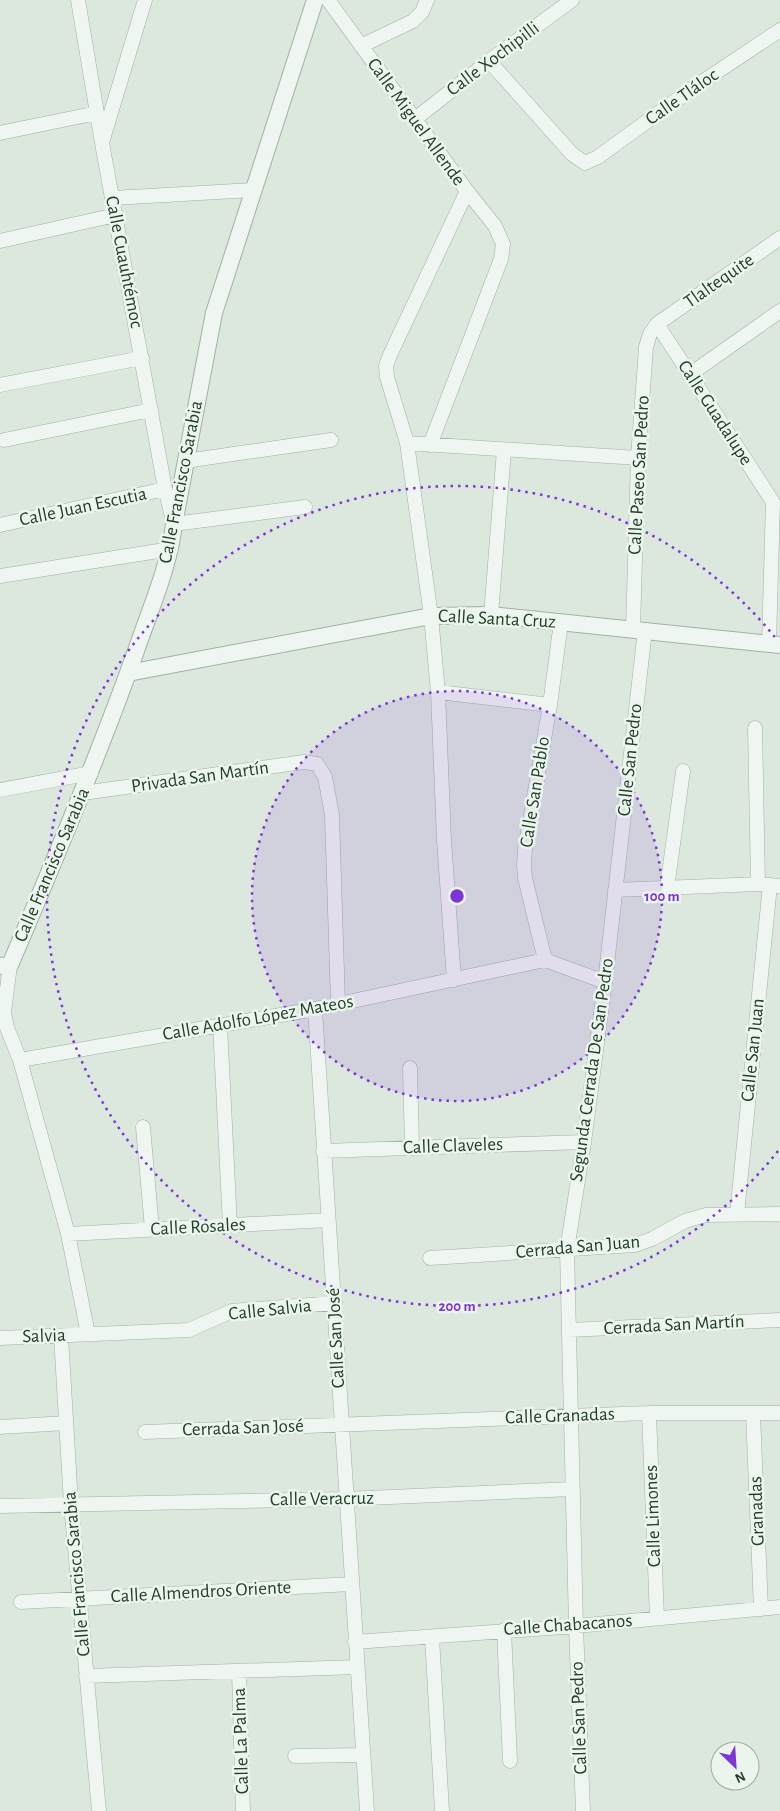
<svg xmlns="http://www.w3.org/2000/svg" width="780" height="1811" viewBox="0 0 780 1811" font-family="'Alegreya Sans',sans-serif">
	<rect width="100%" height="100%" fill="#dce7de"/>
	<g fill="none" stroke-linecap="round" stroke-linejoin="round">
		<defs>
			<path id="minor" d="M78,0L102,143L165,489L174,524L305,507
				M328,0L467,191L495,226L503,244L501,259L430,445
				M361,46L413,21L422,12L427,0
				M489,61L572,154L585,163L598,157L693,88L780,30
				M415,119L489,61L572,0
				M0,133L97,113
				M103,139L145,0
				M113,198L253,190
				M0,241L116,215
				M657,324L773,502L769,644
				M689,375L780,311
				M0,385L142,358
				M4,440L151,410
				M407,443L638,458
				M185,461L331,440
				M0,525L165,489
				M0,576L171,549
				M491,615L504,450
				M633,629L638,458L646,347L650,334L657,324L780,238
				M438,692L550,705
				M755,728L758,884
				M0,790L91,773
				M83,793L304,762L317,764L325,777L332,815L338,1004
				M667,888L683,771
				M615,890L758,884L780,886
				M545,960L525,878L524,865L525,849L550,705L561,622
				M545,960L605,982
				M10,965L4,1012L7,1028L20,1060L68,1234L88,1334
				M454,980L444,840L438,692L431,616L407,443L387,377L386,366L390,355L467,191
				M315,1009L367,1811
				M220,1025L230,1225
				M20,1060L315,1009L545,960
				M410,1068L412,1147
				M143,1127L152,1229
				M323,1151L584,1142
				M737,1214L770,885
				M68,1234L328,1220
				M430,1258L635,1245L652,1239L685,1221L706,1215L780,1214
				M569,1330L780,1320
				M61,1336L71,1504L99,1811
				M0,1338L189,1330L232,1311L335,1303
				M649,1413L657,1618
				M753,1413L761,1609
				M0,1427L66,1423
				M145,1432L649,1413H780
				M0,1506L345,1499L573,1489
				M21,1602L351,1584
				M504,1630L510,1761
				M432,1637L442,1811
				M355,1642L576,1626L780,1607
				M239,1671L243,1811
				M86,1676L357,1667
				M295,1756L363,1755
				M583,1811L576,1626L567,1250L584,1142L605,982L645,630"/>
			<path id="tertiary" d="M128,673L431,616L491,615L780,645
				M0,966L10,965C55,860 99,755 137,648C151,607 169,567 174,524L214,313L315,0"/>
		</defs>
		<use href="#minor" stroke="#a1b1a4" stroke-width="15"/>
		<use href="#tertiary" stroke="#a1b1a4" stroke-width="18"/>
		<use href="#minor" stroke="#eff5f0" stroke-width="14"/>
		<use href="#tertiary" stroke="#eff5f0" stroke-width="16"/>
	</g>
	<circle cx="457" cy="896" r="205" fill="#7d35d8" fill-opacity=".12"/>
	<g fill="none" stroke="#7d35d8" stroke-width="2.5" stroke-dasharray="2.5 5">
		<circle cx="457" cy="896" r="205"/>
		<path d="M778 1151A410 410 0 1 1 778 641"/>
	</g>
	<g text-anchor="middle" dominant-baseline="central" stroke-width="5" stroke-linejoin="round" paint-order="stroke">
		<g font-size="19" fill="#243f2a" stroke="#ebf5ed">
			<text transform="translate(493 59) rotate(-37)">Calle Xochipilli</text>
			<text transform="translate(682 97) rotate(-35)">Calle Tláloc</text>
			<text transform="translate(416 122) rotate(54)">Calle Miguel Allende</text>
			<text transform="translate(124 262) rotate(79)">Calle Cuauhtémoc</text>
			<text transform="translate(719 281) rotate(-35)">Tlaltequite</text>
			<text transform="translate(715 413) rotate(57)">Calle Guadalupe</text>
			<text transform="translate(639 475) rotate(-87)">Calle Paseo San Pedro</text>
			<text transform="translate(181 482) rotate(-79)">Calle Francisco Sarabia</text>
			<text transform="translate(83 507) rotate(-12)">Calle Juan Escutia</text>
			<text transform="translate(497 619) rotate(3)">Calle Santa Cruz</text>
			<text transform="translate(630 760) rotate(-84)">Calle San Pedro</text>
			<text transform="translate(200 777) rotate(-8)">Privada San Martín</text>
			<text transform="translate(535 792) rotate(-81)">Calle San Pablo</text>
			<text transform="translate(52 865) rotate(-67)">Calle Francisco Sarabia</text>
			<text transform="translate(258 1018) rotate(-10)">Calle Adolfo López Mateos</text>
			<text transform="translate(753 1050) rotate(-84)">Calle San Juan</text>
			<text transform="translate(592 1070) rotate(-82)">Segunda Cerrada De San Pedro</text>
			<text transform="translate(453 1146) rotate(-2)">Calle Claveles</text>
			<text transform="translate(198 1227) rotate(-3)">Calle Rosales</text>
			<text transform="translate(578 1247) rotate(-5)">Cerrada San Juan</text>
			<text transform="translate(270 1310) rotate(-6)">Calle Salvia</text>
			<text transform="translate(674 1325) rotate(-3)">Cerrada San Martín</text>
			<text transform="translate(44 1336) rotate(-2)">Salvia</text>
			<text transform="translate(336 1338) rotate(-93)">Calle San José</text>
			<text transform="translate(560 1416) rotate(-2)">Calle Granadas</text>
			<text transform="translate(243 1428) rotate(-2)">Cerrada San José</text>
			<text transform="translate(322 1499) rotate(-1)">Calle Veracruz</text>
			<text transform="translate(757 1511) rotate(-92)">Granadas</text>
			<text transform="translate(653 1516) rotate(-92)">Calle Limones</text>
			<text transform="translate(77 1574) rotate(-95)">Calle Francisco Sarabia</text>
			<text transform="translate(201 1592) rotate(-3)">Calle Almendros Oriente</text>
			<text transform="translate(568 1625) rotate(-4)">Calle Chabacanos</text>
			<text transform="translate(579 1718) rotate(-92)">Calle San Pedro</text>
			<text transform="translate(241 1741) rotate(-92)">Calle La Palma</text>
		</g>
	</g>
	<circle cx="457" cy="896" r="8" fill="#7d35d8" stroke="#ebf5ed" stroke-width="2.5"/>
	<g font-size="15" text-anchor="middle" font-weight="bold" fill="#7d35d8" stroke="#ebf5ed" stroke-width="5" stroke-linejoin="round" paint-order="stroke">
		<text x="662" y="901">100 m</text>
		<text x="457" y="1311">200 m</text>
	</g>
	<g transform="translate(735 1766) rotate(155)"><circle r="24" fill="#ebf5ed" stroke="#9bac9f"/>
	<path d="M0-4L9 19L0 12L-9 19Z" fill="#7d35d8"/>
	<text y="-8" font-size="14" font-weight="bold" text-anchor="middle" fill="#243f2a">N</text>
	</g>
</svg>
